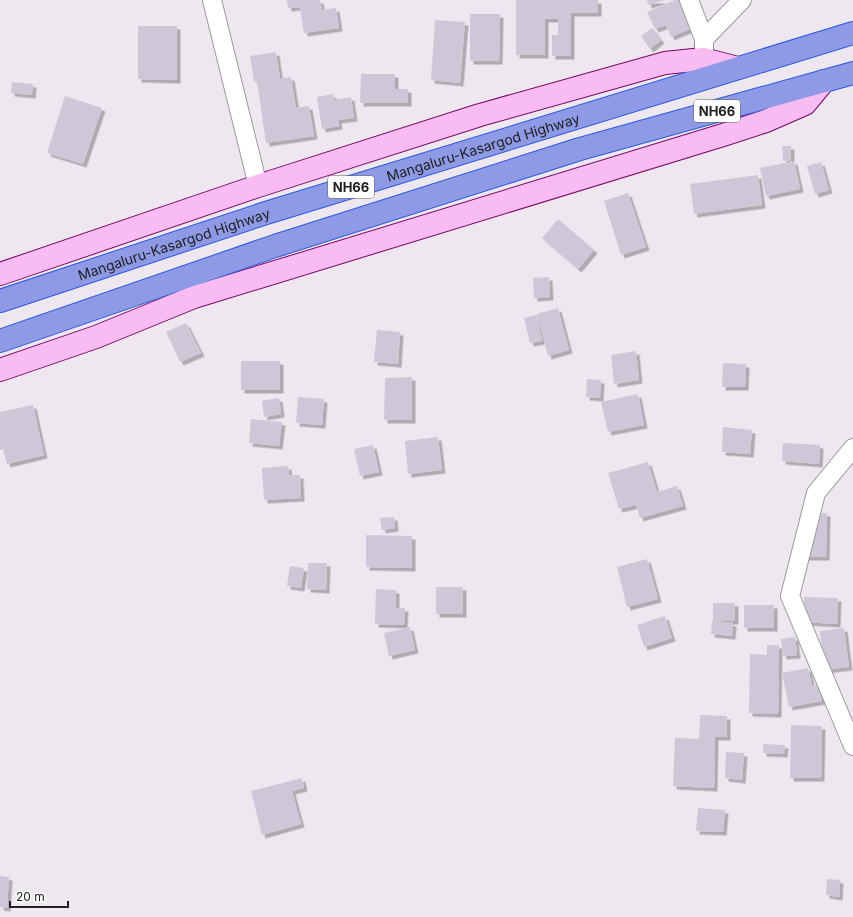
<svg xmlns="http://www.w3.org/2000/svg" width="853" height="917" viewBox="0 0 853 917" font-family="Inter,sans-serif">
	<defs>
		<filter id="shadow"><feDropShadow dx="3.5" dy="3.5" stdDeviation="0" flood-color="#0004"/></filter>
	</defs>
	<rect width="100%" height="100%" fill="#eee7f0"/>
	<path fill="#cfc7d7" filter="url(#shadow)" d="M287,0H320L322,10L336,8L339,28L304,33L300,7L288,8Z
		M516,0H598V13H571V56H552V35H558V19H545V55H516Z
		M647,0H665L648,5Z
		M675,0H680L692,28L671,37L666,25L655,29L647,12Z
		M470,14H500L499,61H470Z
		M435,20L465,22L460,83L431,80Z
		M138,26H177V80L138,79Z
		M652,28L661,40L650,49L641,36Z
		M276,52L280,79L291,77L296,108L309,106L314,136L266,143L257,81L254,82L250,56Z
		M361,74H395V89H408V103H360Z
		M12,82L33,84L32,95L11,93Z
		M333,94L334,100L351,97L354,118L338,120L339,126L322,129L317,97Z
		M65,96L102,108L83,164L47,153Z
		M782,146H791V160L783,161Z
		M794,161L800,189L766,196L760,168Z
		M821,162L829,190L815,194L807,166Z
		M758,175L762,205L694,214L690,184Z
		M628,193L646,247L621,255L604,201Z
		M558,219L594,250L578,269L542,238Z
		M549,277L550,297L534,298L533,278Z
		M558,308L569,350L548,356L537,314Z
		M537,315L542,341L530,343L524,318Z
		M186,323L201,353L180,362L166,332Z
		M377,330L400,332L398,364L374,362Z
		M636,351L639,380L614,384L611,355Z
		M241,361H280V390H241Z
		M723,363L746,364L745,387H722Z
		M412,377V420H384L385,378Z
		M587,379L601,380L600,398L586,397Z
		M638,394L644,425L608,432L601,402Z
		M298,397L324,399L322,425L296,423Z
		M279,398L281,414L264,417L262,401Z
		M33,405L44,455L7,464L3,449L0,450V412Z
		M251,419L282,422L279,446L249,443Z
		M723,427L752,430L750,454L722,452Z
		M438,437L442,470L408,474L405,441Z
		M783,443L820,445L819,464L782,461Z
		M373,445L379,472L360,476L354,449Z
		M648,462L657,492L677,486L683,506L640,518L636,505L619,509L608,473Z
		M288,466L289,475H300L301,498L264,500L262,468Z
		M802,513H827L826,557H801Z
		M394,517L395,528L382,530L380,518Z
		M366,535L412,536V568L366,567Z
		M647,559L658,599L627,607L617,567Z
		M308,563H327L326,590L307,589Z
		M290,566L304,568L301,588L287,586Z
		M436,587H463V614H436Z
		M376,589L396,590V608H405L404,625L375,624Z
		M804,597L838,598L837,624L803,622Z
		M713,603H735V621H713Z
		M744,605H774V628H744Z
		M665,616L672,638L644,647L637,625Z
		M712,621L733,623L732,636L711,634Z
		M410,627L415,650L389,656L384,633Z
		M844,628L849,667L824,670L820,631Z
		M795,637L797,655L783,656L781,639Z
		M767,645H779L778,714L749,713L750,654L767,655Z
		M808,668L812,686L819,685L822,701L789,707L782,673Z
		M700,715L727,716V737H715L714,788L673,786L675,738L699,739Z
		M791,725L822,726L821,778H790Z
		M763,744L785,745L784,754L763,753Z
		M726,752L744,753L742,780L725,778Z
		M302,778L304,788L292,791L301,824L262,835L251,791Z
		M698,808L725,810L723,832L696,831Z
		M0,876L9,877L7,908L0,907Z
		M827,879L840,880L839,897L826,895Z"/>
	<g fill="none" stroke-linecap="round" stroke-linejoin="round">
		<defs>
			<path id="street" d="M212,0L258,186
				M689,0L704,39
				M704,72V39L742,0
				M853,448L816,493L790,596L853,746"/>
			<path id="secondary" d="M0,274L258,186L480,115L665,63L703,59L738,68
				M0,370L96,337L194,297L723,135L766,121L805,104L824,81"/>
			<g id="highway">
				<path id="s1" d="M0,301L266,213L853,33"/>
				<path d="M0,341L275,246L580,149L853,73"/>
			</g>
		</defs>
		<use href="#street" stroke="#9a9a9a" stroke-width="20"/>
		<use href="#secondary" stroke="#780664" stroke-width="24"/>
		<use href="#highway" stroke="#2859da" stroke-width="24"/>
		<use href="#street" stroke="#fff" stroke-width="18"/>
		<use href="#secondary" stroke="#f9bcf2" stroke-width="22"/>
		<use href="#highway" stroke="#8f9ae7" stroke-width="22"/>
	</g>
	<g text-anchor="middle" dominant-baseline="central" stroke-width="3" stroke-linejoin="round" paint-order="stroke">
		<g fill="#fff" stroke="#636363" stroke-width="1">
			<rect x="694" y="100" width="46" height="22" rx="3"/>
			<rect x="328" y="176" width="46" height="22" rx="3"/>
		</g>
		<g font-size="13" font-weight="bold" fill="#202020">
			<text x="717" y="111">NH66</text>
			<text x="351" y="187">NH66</text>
		</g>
		<g font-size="14" fill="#202020" stroke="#fff">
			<text stroke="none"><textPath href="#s1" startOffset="507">Mangaluru-Kasargod Highway</textPath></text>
			<text stroke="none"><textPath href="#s1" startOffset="183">Mangaluru-Kasargod Highway</textPath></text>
		</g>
	</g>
	<path d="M10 901v6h58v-6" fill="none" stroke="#202020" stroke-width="2"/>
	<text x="16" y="901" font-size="12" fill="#202020" stroke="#ffffff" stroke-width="3" paint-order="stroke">20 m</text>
</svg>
